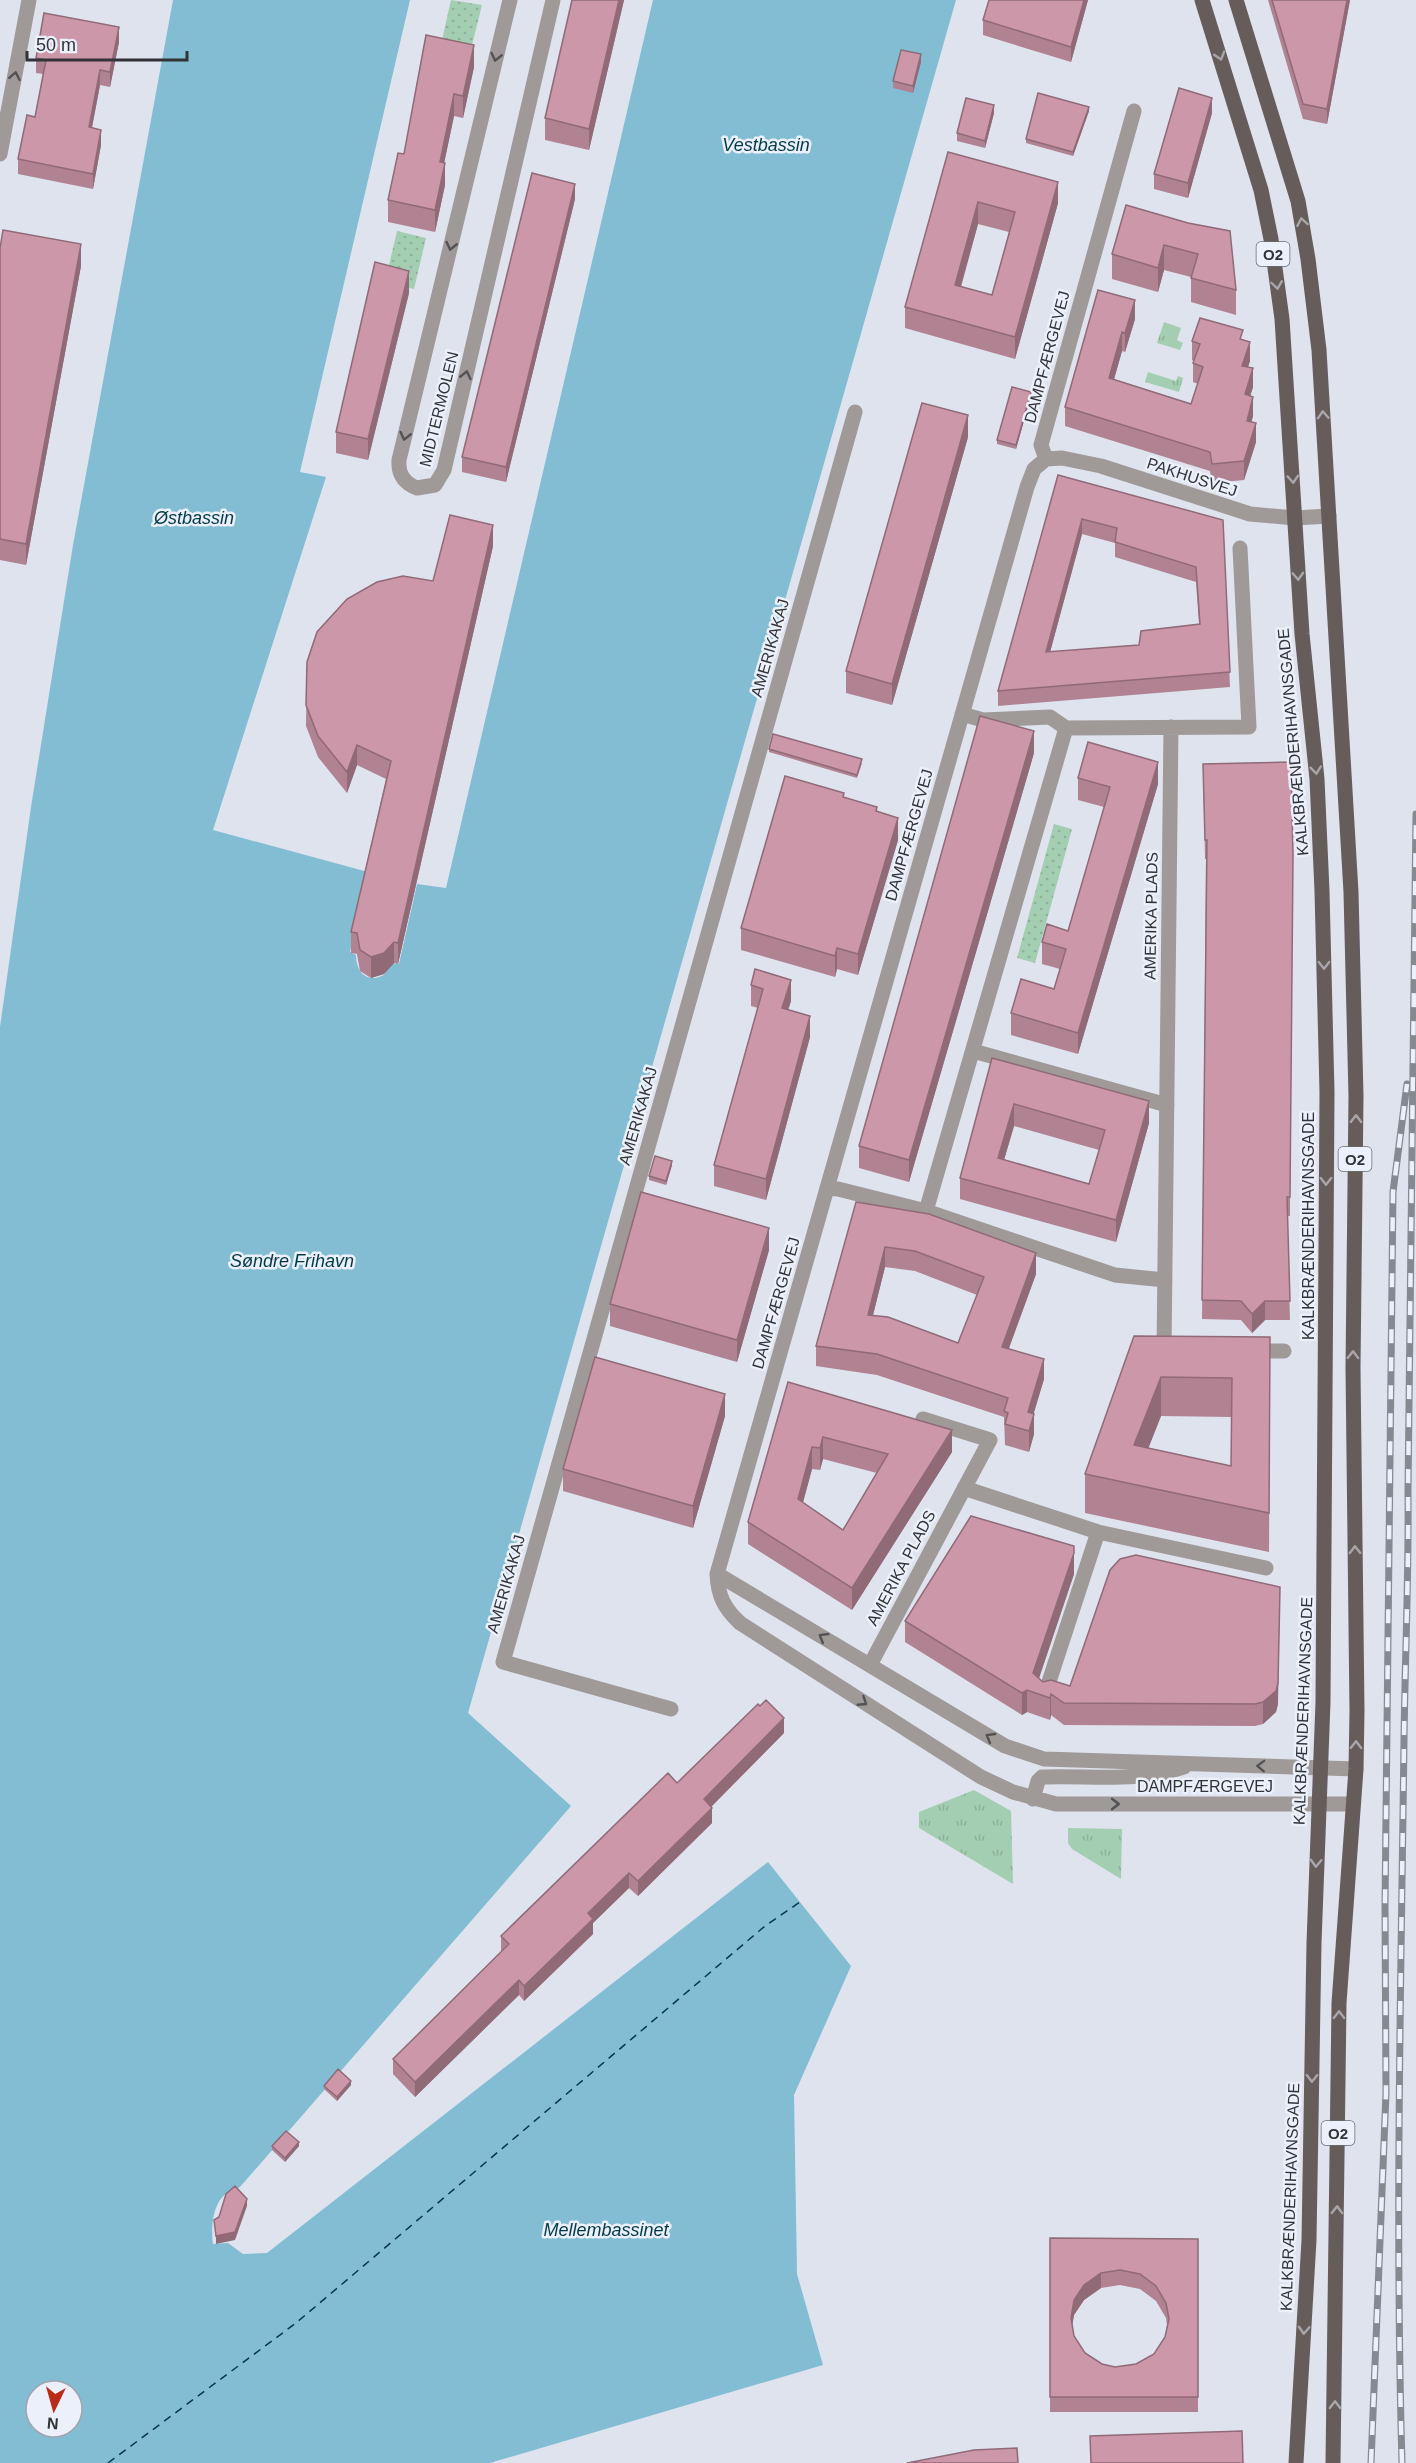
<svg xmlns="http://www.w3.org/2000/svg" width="1416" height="2463" viewBox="0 0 1416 2463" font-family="Arial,sans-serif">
	<defs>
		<pattern id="grass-tufts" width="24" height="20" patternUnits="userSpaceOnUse" patternTransform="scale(1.5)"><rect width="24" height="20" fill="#a3ceb1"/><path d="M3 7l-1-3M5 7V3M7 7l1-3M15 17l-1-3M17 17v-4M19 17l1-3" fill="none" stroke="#8db199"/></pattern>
		<pattern id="park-dots" width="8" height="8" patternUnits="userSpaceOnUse" patternTransform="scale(1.5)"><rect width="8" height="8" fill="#a3ceb1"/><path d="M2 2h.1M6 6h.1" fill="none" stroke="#8db199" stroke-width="1.8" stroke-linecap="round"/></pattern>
	</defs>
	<rect width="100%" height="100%" fill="#dee3ee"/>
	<path fill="url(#grass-tufts)" d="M1164,322L1181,328L1177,340L1183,343L1180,350L1157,343Z
		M1148,372L1176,381L1178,376L1183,378L1179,392L1145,382Z
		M974,1790L1011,1811L1013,1884L919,1828V1812Z
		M1068,1828L1122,1829L1121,1879L1072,1849L1068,1843Z"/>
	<path fill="url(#park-dots)" d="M451,0L482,5L469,57L440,49Z
		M397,231L426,238L414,289L385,283Z
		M1054,824L1072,829L1035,963L1017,958Z"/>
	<path fill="#82bdd4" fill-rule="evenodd" d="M173,0H410L300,472L326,477L213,830L368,872L350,952L356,955C356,972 367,984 384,975L391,963L399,964L417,884L446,888L653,0H956L468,1713L571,1806L240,2187C236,2190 231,2190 227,2193C212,2203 211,2229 213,2244L228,2243L243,2254L267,2253L768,1862L851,1966L794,2095L797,2274L823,2365L490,2463H0V1027L31,807L73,545ZM36,2391H72V2427H36Z"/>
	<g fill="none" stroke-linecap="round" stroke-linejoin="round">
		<path stroke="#013a4a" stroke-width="1.5" stroke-dasharray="8 6" stroke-linecap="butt" d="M108,2463L296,2323L765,1926L800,1902"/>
		<path stroke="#9f9998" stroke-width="15" d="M510,0L399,460C398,474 404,483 417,488L435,485L444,470L553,0
			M0,154L29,0
			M1046,459L1041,445L1134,111
			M1329,516L1295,518L1250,514L1101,466L1062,458L1046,459L1034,469L1027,487L717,1574C718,1596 724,1608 740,1623L981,1777L1013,1792L1056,1804H1353
			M962,714L983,720L1050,717L1066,728L1249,727L1240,548
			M973,1051L1167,1105
			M827,1188L838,1189L926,1211L1115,1275L1165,1280
			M926,1211L1066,728
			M1171,1351H1164L1171,727
			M1252,1351H1284
			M964,1488L1098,1532L1266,1568
			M717,1574L1005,1746L1044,1759L1356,1769
			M870,1665L990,1440L923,1419
			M1045,1694L1098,1532
			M671,1709L503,1662L855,412
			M1033,1799L1038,1781L1042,1777C1089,1775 1138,1783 1184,1767"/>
		<path stroke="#665c5a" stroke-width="15" d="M1202,0L1261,190L1271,239L1282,319L1302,634L1317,779L1322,891L1327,1092L1323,1702L1314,1943L1309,2240L1296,2463
			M1236,0L1298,201L1308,259L1319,350L1351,892L1356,1096L1353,1368L1357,1711L1356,1769L1339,2003L1333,2463"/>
		<defs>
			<path id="rail" d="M1371,2463L1386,2093L1385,1905L1393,1192L1407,1084
				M1402,2463C1395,2222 1401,1981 1404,1740C1405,1657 1409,1574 1408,1491L1416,814"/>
		</defs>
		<use href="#rail" stroke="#858990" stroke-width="7"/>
		<use href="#rail" stroke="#ebf0fb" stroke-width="4.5" stroke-dasharray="14" stroke-linecap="butt"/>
	</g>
	<path fill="#b08292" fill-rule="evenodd" d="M572,0H624L589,150L545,140V118Z
		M989,0H1088L1071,62L983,35V20Z
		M1268,0H1350L1327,124L1303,119Z
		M119,42L110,87L100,85L92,128L101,145L93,189L18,174V159L35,117L43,74L36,73V58Z
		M921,62L913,93L893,88V81Z
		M474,67L463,118L454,116L444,163L445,185L435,232L388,222V200L404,154Z
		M1089,111L1073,156L1026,143V139Z
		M994,113L985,148L957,141V133Z
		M1212,113L1188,198L1154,189V174Z
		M948,152L1058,203L1015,359L905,328V307ZM978,224L1009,232L992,295L961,287Z
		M575,199L506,482L462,472V457Z
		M1188,223L1236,290V315L1191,302V277L1164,270L1158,292L1112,279V254Z
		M0,248L81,266L26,565L0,560Z
		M1098,290L1135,319L1125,352L1122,351L1114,379L1191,404L1198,384L1193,382V363L1194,361L1192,360V341L1243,340L1250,361L1248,367L1253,387L1250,396L1253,416L1251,422L1256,442L1244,480L1212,483L1210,471L1065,426V407Z
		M409,293L368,460L336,453V432Z
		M1031,396L1016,449L997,444V440Z
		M968,437L892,705L846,693V671Z
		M1058,475L1223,520L1230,687L998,706V691ZM1082,534L1115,543V557L1196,582L1199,624L1139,645L1050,652Z
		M493,546L398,964L394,963L384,974L371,978L360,971L357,954L351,953V932L386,779L357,765L347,793L318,757L306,726L307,662L433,581Z
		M769,749L862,763L857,778L769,752Z
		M1034,753L909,1182L859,1168V1146Z
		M1291,762L1290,1216H1287L1290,1320H1265L1252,1333L1241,1320L1202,1319L1206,859H1205L1203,764Z
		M1078,778L1158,784L1078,1054L1011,1035V1013L1054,989L1060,969L1042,964V942L1068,931L1104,807L1078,800Z
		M844,797L877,812L898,840L858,975L837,969L835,977L741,950V928Z
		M755,969L791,1001L788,1010L810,1037L766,1200L714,1186V1165L758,1008L751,1006V985Z
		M992,1058L1149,1123L1116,1242L960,1199V1178ZM1014,1126L1099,1150L1089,1184L1004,1160Z
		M672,1165L666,1185L649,1180V1176Z
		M856,1202L1036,1274L1009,1348L1044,1379L1033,1414L1034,1434L1029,1452L1005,1445L1004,1417L877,1375L816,1366V1346ZM885,1267L915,1271L977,1295L958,1343L873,1315Z
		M769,1250L737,1362L610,1326V1304Z
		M1134,1336L1270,1376L1269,1552L1085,1513V1474ZM1161,1416L1232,1417L1231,1466L1148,1448Z
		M788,1382L952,1452L852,1610L748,1544V1522ZM823,1459L877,1473L843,1530L803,1502L812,1469L820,1470Z
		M725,1416L693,1528L563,1491V1469Z
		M1110,1570L1278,1704L1276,1712L1263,1724L1255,1726L1064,1725L1051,1715L1050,1720L1027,1712L1022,1715L905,1642V1621L1074,1574L1039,1678L1043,1682L1070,1686Z
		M784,1733L711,1807L712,1823L638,1896L629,1888L593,1923V1934L524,2001L519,1995L415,2097L393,2074V2059L502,1952L501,1951V1936L677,1783Z
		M351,2085L337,2101L324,2089V2086Z
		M272,2146H299L285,2162L272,2150Z
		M1050,2238L1198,2239V2412H1050ZM1120,2285L1140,2289L1156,2301L1166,2318L1167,2325L1165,2337L1154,2354L1136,2364L1115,2367L1102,2364L1085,2353L1074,2336L1072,2325L1074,2315L1084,2300L1101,2288Z"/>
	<path fill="#906a77" d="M619,0H624L589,150V129Z
		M1084,0H1088L1071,62V47Z
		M1347,0H1350L1327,124V109Z
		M119,27V42L110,87V72Z
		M474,45V67L463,118V96Z
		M921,54V62L913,93V86Z
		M100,70V85L89,142V127Z
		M454,94V116L440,183V162Z
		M1212,98V113L1188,198V183Z
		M994,105V113L985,148V141Z
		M1089,107V111L1073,156V152Z
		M101,130V145L93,189V174Z
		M445,163V185L435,232V210Z
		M1058,182V203L1015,359V337Z
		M575,184V199L506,482V467Z
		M978,202V224L955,307V285Z
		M81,244V266L26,565V544Z
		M1164,245V270L1158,292V268Z
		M409,271V293L368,460V439Z
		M1135,300V319L1125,352V333Z
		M1122,332V351L1109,397V378Z
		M1250,342V361L1242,385V366Z
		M1253,368V387L1245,413V394Z
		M1031,392V396L1016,449V445Z
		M1253,397V416L1247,440V421Z
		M968,415V437L892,705V684Z
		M1256,423V442L1244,480V461Z
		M1082,519V534L1046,667V652Z
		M493,525V546L398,964V943Z
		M1034,731V753L909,1182V1160Z
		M357,745V765L347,793V772Z
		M1158,762V784L1078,1054V1033Z
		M898,818V840L858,975V954Z
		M394,942V963L384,974L371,978V957Z
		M837,948V969L835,977V956Z
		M791,980V1001L782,1029V1008Z
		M810,1016V1037L766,1200V1179Z
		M1149,1101V1123L1116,1242V1220Z
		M1014,1104V1126L998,1180V1158Z
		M672,1161V1165L666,1185V1181Z
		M769,1228V1250L737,1362V1340Z
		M885,1247V1267L868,1335V1315Z
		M1036,1253V1274L1002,1367V1347Z
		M1265,1301V1320L1252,1333V1314Z
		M1044,1359V1379L1028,1433V1412Z
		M1161,1377V1416L1134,1485V1445Z
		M725,1394V1416L693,1528V1506Z
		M1034,1414V1434L1029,1452V1431Z
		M952,1430V1452L852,1610V1588Z
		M823,1437V1459L820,1470V1448Z
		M812,1447V1469L798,1521V1499Z
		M1074,1553V1574L1034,1693L1033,1673Z
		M1280,1587L1278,1704L1276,1712L1263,1724V1702Z
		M1027,1690V1712L1022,1715V1693Z
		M1051,1694V1715L1050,1720V1698Z
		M784,1718V1733L704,1814V1799Z
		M712,1808V1823L638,1896V1881Z
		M629,1873V1888L593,1923V1934L524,2001V1986L588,1913Z
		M519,1980V1995L415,2097V2082Z
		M351,2081V2085L337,2101V2097Z
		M299,2142V2146L285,2162V2158Z
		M247,2199V2206L235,2240L216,2244V2236Z
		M1101,2273V2288L1084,2300L1074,2315L1071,2333V2318L1074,2300L1084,2285Z"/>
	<path fill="#cd97aa" stroke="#906a77" stroke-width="1.5" fill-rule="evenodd" d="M572,0H619L589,129L545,118Z
		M989,0H1084L1071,47L983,20Z
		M1272,0H1347L1327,109L1303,104Z
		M44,13L119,27L110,72L100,70L89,127L101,130L93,174L18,159L27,115L35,117L46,60L36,58Z
		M426,35L474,45L463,96L454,94L440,162L445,163L435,210L388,200L398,153L404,154Z
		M901,50L921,54L913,86L893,81Z
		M1179,88L1212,98L1188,183L1154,174Z
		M1038,93L1089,107L1073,152L1026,139Z
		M966,98L994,105L985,141L957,133Z
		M948,152L1058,182L1015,337L905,307ZM978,202L1015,212L992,295L955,285Z
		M532,173L575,184L506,467L462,457Z
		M1126,205L1188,223L1230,231L1236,290L1191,278L1198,254L1164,245L1158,268L1112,254Z
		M3,230L81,244L26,544L0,539V248Z
		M375,262L409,271L368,439L336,432Z
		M1098,290L1135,300L1125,333L1122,332L1109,378L1191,404L1203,367L1193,363L1200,344L1192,341L1200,318L1243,330L1240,339L1250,342L1242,366L1253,368L1245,394L1253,397L1247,421L1256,423L1244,461L1212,464L1210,452L1065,407Z
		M1012,387L1031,392L1016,445L997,440Z
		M922,403L968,415L892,684L846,671Z
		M1058,475L1223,520L1230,672L998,691ZM1082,519L1117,528L1115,542L1196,567L1200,624L1141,631L1139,645L1046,652Z
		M450,515L493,525L398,943L394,942L384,953L371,957L360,950L357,933L351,932L391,761L357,745L347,772L318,736L306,705L307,662L317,632L347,599L377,582L403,576L433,581Z
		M980,716L1034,731L909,1160L859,1146Z
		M773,734L862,759L857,775L769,749Z
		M1088,742L1158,762L1078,1033L1011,1013L1021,979L1054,989L1066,949L1042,942L1047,924L1068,931L1110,787L1078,778Z
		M1291,762L1293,856L1290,1197H1287L1290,1301H1265L1252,1314L1241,1301L1202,1300L1207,840H1205L1203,764Z
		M785,776L844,793L843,797L877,807L876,811L898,818L858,954L837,948L835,956L741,928Z
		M755,969L791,980L782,1008L810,1016L766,1179L714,1165L763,989L751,985Z
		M992,1058L1149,1101L1116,1220L960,1178ZM1014,1104L1105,1130L1089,1184L998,1158Z
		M655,1156L672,1161L666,1181L649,1176Z
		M641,1192L769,1228L737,1340L610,1304Z
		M856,1202L929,1214L1036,1253L1002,1347L1044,1359L1028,1412L1034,1414L1029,1431L1005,1424L1008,1413L1004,1411L1008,1398L877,1354L816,1346ZM885,1247L915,1251L984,1277L958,1343L888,1317L868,1315Z
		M1134,1336L1270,1337L1269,1513L1085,1474ZM1161,1377L1232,1378L1231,1466L1134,1445Z
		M595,1357L725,1394L693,1506L563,1469Z
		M788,1382L952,1430L852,1588L748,1522ZM823,1437L888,1454L843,1530L798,1499L812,1447L820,1448Z
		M971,1516L1074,1546V1553L1033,1673L1043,1682L1051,1680L1070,1686L1110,1570L1120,1559L1136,1555L1280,1587L1278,1683L1276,1691L1263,1702L1255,1704L1064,1703L1051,1694L1050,1698L1027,1690L1022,1693L905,1621Z
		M766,1700L784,1718L704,1799L712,1808L638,1881L629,1873L588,1913L593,1919L524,1986L519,1980L415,2082L393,2059L509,1944L501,1936L668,1773L677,1783L758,1704L760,1706Z
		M338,2069L351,2081L337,2097L324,2086Z
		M286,2131L299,2142L285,2158L272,2146Z
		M235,2186L247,2199L235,2232L216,2236L214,2220L219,2217L226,2194Z
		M1050,2238L1198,2239V2397H1050ZM1120,2270L1140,2274L1156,2286L1166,2303L1169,2319L1165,2337L1154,2354L1136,2364L1115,2367L1102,2364L1085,2353L1074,2336L1071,2318L1074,2300L1084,2285L1101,2273Z
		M1242,2431L1243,2463H1091L1090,2436Z
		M1017,2448L1018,2463H907L974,2450Z"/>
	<defs><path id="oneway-chevron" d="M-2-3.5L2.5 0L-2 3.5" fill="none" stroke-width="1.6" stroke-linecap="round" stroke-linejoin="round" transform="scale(1.5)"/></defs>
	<g stroke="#a8a6aa">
		<use href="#oneway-chevron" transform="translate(1220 56) rotate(73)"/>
		<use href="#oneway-chevron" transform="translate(1302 222) rotate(-100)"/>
		<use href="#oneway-chevron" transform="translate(1277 285) rotate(82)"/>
		<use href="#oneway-chevron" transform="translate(1323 415) rotate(-93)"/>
		<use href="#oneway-chevron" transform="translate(1293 479) rotate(86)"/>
		<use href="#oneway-chevron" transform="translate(1298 576) rotate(87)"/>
		<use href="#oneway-chevron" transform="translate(1316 770) rotate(84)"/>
		<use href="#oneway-chevron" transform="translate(1324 965) rotate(89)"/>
		<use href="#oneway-chevron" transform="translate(1356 1119) rotate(-89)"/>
		<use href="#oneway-chevron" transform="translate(1326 1181) rotate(90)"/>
		<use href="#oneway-chevron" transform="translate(1353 1355) rotate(-89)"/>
		<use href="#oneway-chevron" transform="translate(1355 1550) rotate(-91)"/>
		<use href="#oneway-chevron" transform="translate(1356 1745) rotate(-89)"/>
		<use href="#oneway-chevron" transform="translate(1316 1863) rotate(92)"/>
		<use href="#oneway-chevron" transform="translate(1339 2015) rotate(-89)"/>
		<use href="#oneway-chevron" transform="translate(1312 2078) rotate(91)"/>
		<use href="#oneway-chevron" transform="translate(1337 2210) rotate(-89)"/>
		<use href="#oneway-chevron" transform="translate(1304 2330) rotate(93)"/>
		<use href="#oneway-chevron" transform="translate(1335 2405) rotate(-90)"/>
	</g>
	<g stroke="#525254">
		<use href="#oneway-chevron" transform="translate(496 57) rotate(103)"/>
		<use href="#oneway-chevron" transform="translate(15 76) rotate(-79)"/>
		<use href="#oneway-chevron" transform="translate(451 246) rotate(103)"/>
		<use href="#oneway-chevron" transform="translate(466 375) rotate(-77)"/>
		<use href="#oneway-chevron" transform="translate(405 436) rotate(103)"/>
		<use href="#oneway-chevron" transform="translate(823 1637) rotate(-149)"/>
		<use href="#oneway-chevron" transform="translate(863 1702) rotate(33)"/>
		<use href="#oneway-chevron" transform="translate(990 1737) rotate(-150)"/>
		<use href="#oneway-chevron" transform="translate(1261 1766) rotate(-178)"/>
		<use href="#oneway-chevron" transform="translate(1115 1804)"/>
	</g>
	<g text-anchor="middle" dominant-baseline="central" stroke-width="5" stroke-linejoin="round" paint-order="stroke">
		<g fill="#ebf0fb" stroke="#696c72" stroke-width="1.5">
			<rect x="1256.5" y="242" width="33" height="24" rx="4.5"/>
			<rect x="1338.5" y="1147" width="33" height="24" rx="4.5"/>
			<rect x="1321.5" y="2121" width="33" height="24" rx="4.5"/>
		</g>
		<g font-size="15" font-weight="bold" fill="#313337">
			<text x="1273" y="254">O2</text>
			<text x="1355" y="1159">O2</text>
			<text x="1338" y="2133">O2</text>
		</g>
		<g font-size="16" fill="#313337" stroke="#ebf0fb">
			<text transform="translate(1047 357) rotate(-75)">DAMPFÆRGEVEJ</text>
			<text transform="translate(439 409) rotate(-76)">MIDTERMOLEN</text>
			<text transform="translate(1192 477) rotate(18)">PAKHUSVEJ</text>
			<text transform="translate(770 648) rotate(-74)">AMERIKAKAJ</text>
			<text transform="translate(1293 742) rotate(-95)">KALKBRÆNDERIHAVNSGADE</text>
			<text transform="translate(909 835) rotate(-74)">DAMPFÆRGEVEJ</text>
			<text transform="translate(1151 916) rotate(-89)">AMERIKA PLADS</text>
			<text transform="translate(638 1116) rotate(-74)">AMERIKAKAJ</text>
			<text transform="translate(1308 1226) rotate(-90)">KALKBRÆNDERIHAVNSGADE</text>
			<text transform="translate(776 1303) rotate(-74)">DAMPFÆRGEVEJ</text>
			<text transform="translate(901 1568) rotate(-62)">AMERIKA PLADS</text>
			<text transform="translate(506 1584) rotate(-74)">AMERIKAKAJ</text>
			<text transform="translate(1303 1711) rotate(-88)">KALKBRÆNDERIHAVNSGADE</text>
			<text x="1205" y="1786">DAMPFÆRGEVEJ</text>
			<text transform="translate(1290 2197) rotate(-88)">KALKBRÆNDERIHAVNSGADE</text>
		</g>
		<g font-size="18" font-style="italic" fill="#013a4a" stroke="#ebf0fb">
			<text x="766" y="145">Vestbassin</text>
			<text x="194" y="518">Østbassin</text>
			<text x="292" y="1261">Søndre Frihavn</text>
			<text x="606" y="2230">Mellembassinet</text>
		</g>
	</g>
	<g transform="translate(54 2409) rotate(185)"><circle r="28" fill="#ebf0fb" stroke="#a1a4ad" stroke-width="1.5"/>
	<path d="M0-4.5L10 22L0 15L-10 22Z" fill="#b92d17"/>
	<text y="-9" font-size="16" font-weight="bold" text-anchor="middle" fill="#313337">N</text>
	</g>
	<path d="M27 51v9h160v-9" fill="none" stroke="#313337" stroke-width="3"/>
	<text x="36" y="51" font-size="18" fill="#313337" stroke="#ebf0fb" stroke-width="4.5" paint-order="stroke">50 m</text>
</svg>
